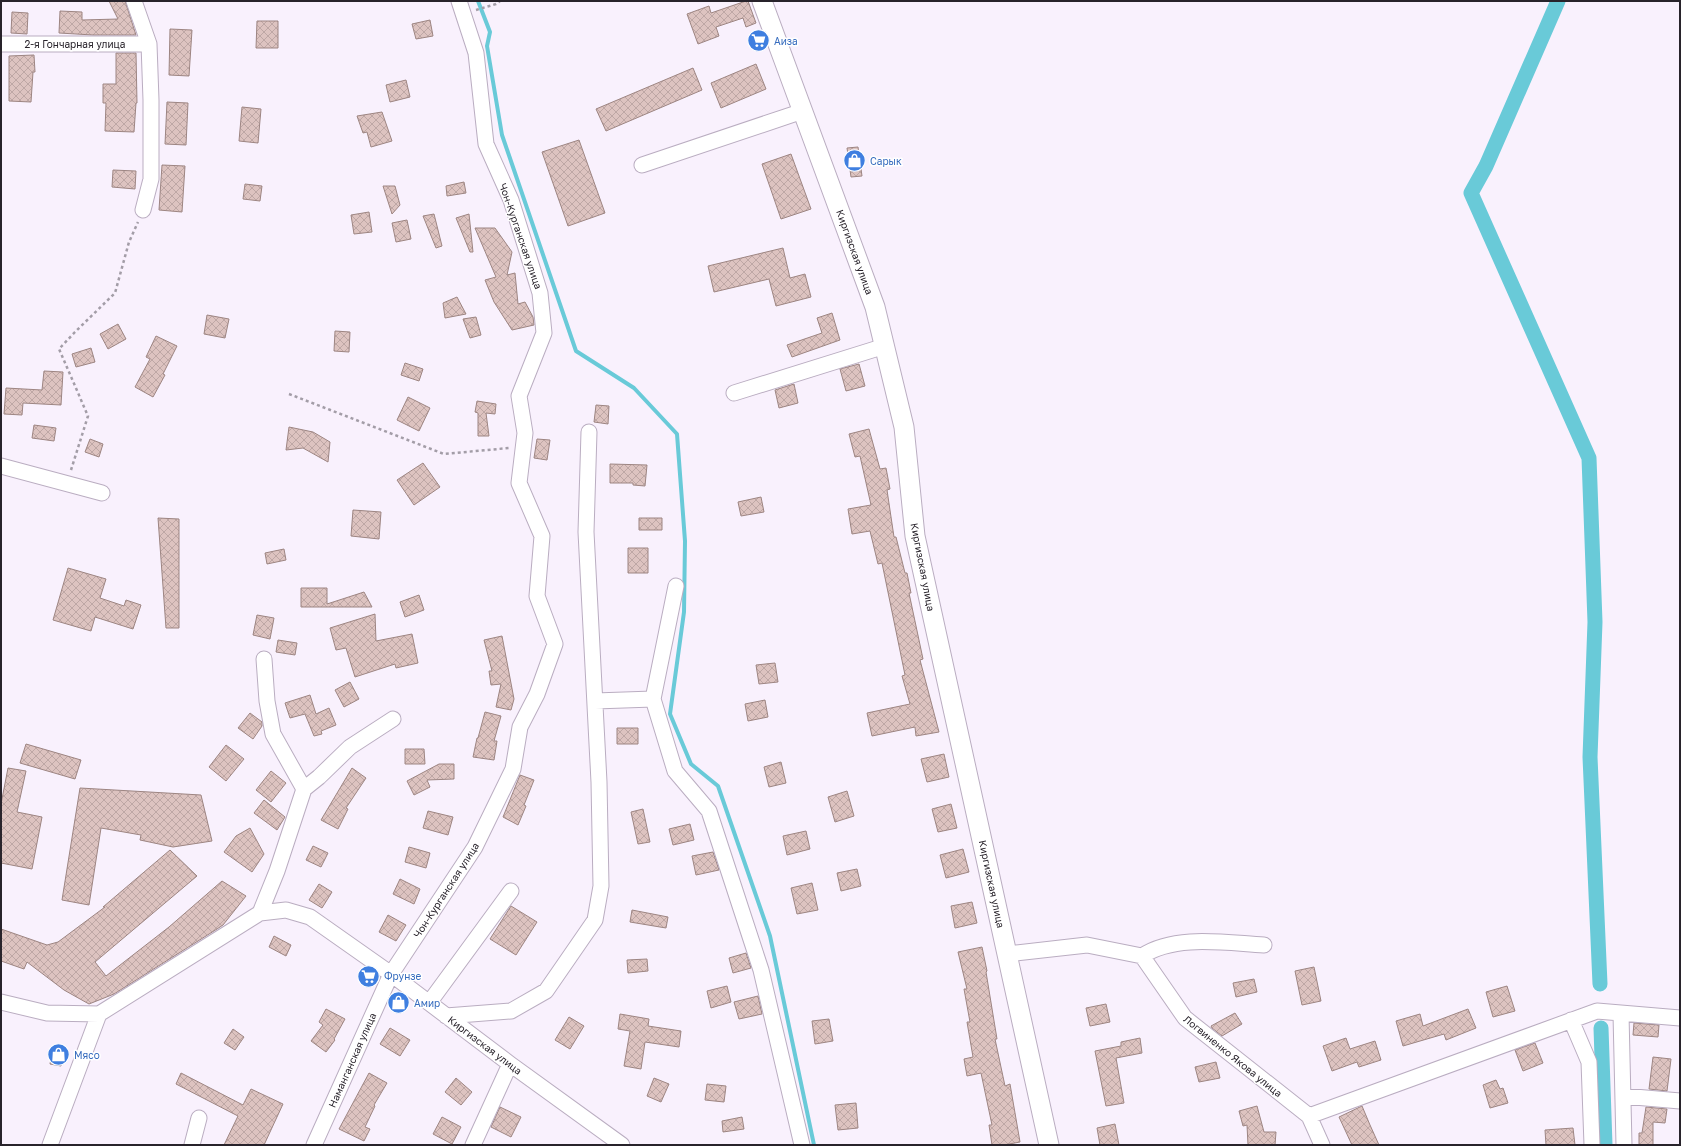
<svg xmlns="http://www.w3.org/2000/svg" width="1681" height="1146" viewBox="0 0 1681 1146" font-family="'Golos Text',sans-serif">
	<defs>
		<pattern id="building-cross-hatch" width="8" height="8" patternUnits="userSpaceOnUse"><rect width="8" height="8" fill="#ddc3c0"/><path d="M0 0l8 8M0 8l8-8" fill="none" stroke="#bea7a5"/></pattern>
	</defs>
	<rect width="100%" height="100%" fill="#f9f1fd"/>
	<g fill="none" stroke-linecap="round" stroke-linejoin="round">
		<path stroke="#69cad8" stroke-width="4" d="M478,1L490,32L487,46L502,135L576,351L634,388L677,434L685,541L684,612L670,714L691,764L718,786L770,936L814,1145"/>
		<path stroke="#69cad8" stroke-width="15" d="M1558,1L1486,166L1471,193L1589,458L1595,622L1590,757L1600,984
			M1601,1028L1605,1145"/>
	</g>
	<path fill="url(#building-cross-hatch)" stroke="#9d8582" d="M109,1H125L136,35H93L59,33L60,11L82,12V20L118,19Z
		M746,1H748L756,23L746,27L743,18L716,27L719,36L698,44L687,14L709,6L711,13Z
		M12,12L28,13L27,34L11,33Z
		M430,20L433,36L416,39L412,24Z
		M257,21H278V48H256Z
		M170,29L192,30L189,76L169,75Z
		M116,53H136L137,103H136L134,132L105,131L106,103H103V84H116Z
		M34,55L35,72H33L31,102L9,101V56Z
		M756,64L766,89L721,108L711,83Z
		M693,68L702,90L606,131L596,109Z
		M406,80L410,97L390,102L386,85Z
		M167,102L188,103L186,145L165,144Z
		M242,107L261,109L258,143L239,141Z
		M382,112L392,141L371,147L367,132L363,133L357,116Z
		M579,140L605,213L568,226L542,152Z
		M858,147L862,176L851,177L847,148Z
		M791,154L811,209L781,219L762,164Z
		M162,165L185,166L182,212L159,210Z
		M113,170L136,171L135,189L112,187Z
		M464,182L466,193L447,196L446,186Z
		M245,184L262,186L260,201L243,199Z
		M383,186H395L400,205L392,214Z
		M369,212L372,232L354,234L351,215Z
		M434,214L442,246L436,248L423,216Z
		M469,214L473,252H470L456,218Z
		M407,220L411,239L396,242L392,223Z
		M475,228H495L512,252L507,275L515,273L518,304L525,302L533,317L534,325L512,330L494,302L485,280L496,277Z
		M783,248L790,278L805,274L811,297L776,306L769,279L714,292L708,266Z
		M457,297L466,314L445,318L443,303Z
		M832,313L840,340L792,357L787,345L822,333L817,318Z
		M207,315L229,319L225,338L204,334Z
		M476,317L481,335L470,338L463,319Z
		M118,324L126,339L108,349L100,334Z
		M335,331L350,332L349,352L334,351Z
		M156,336L177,346L163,374L165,375L153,397L135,387L150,359L146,357Z
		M91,348L95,362L76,367L72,354Z
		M405,363L423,369L419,381L401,375Z
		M859,364L865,386L846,391L840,369Z
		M44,371L63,372L61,405L23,403L22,415L4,414L6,388L42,390Z
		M794,384L798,403L779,408L775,390Z
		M408,397L430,408L419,431L397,420Z
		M477,401L496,404L495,414L486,413L489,436H478V413L475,412Z
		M596,405L609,406L608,424L594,422Z
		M34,425L56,428L54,441L32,438Z
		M289,427L313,432L330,442L328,462L303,448L286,450Z
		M869,429L880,469L886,468L890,489L887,490L894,537H896L905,573H907L911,593H909L923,659L920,660L939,732L916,736L915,727L872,736L867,713L910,704L902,676L905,675L882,563L878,564L870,531L852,534L848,509L871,505L860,456L855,457L849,434Z
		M90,439L103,444L99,457L85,452Z
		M537,439L550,440L547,460L534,458Z
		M423,463L440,487L414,505L397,480Z
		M610,464L647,465L645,486L633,485V483H610Z
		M761,497L764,512L741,516L738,502Z
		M353,510L381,512L379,539L351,536Z
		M158,518L179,519V628H166Z
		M639,518H662V530H639Z
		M628,548H648V573H628Z
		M284,549L286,560L267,564L265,553Z
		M68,568L106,579L100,598L124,606L126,600L141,605L133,629L95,617L91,631L53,620Z
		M301,588H327V604L364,592L372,607H301Z
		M419,595L424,610L405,617L400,602Z
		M375,614L376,641L412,634L418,663L396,668L395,664L355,677L346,648L336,650L330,628Z
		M257,615L274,618L270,639L253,635Z
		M502,636L514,699L511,710L496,707L501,684L491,685L489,671H492L484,640Z
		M278,640L297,643L295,655L276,652Z
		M775,663L778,682L759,684L756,665Z
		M350,682L359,699L344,707L335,690Z
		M310,695L316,714L329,708L336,725L321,731L322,734L314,736L305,714L290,718L285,703Z
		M765,700L768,717L748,721L745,704Z
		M485,712L501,716L494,741H497L494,760L473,757L477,738H478Z
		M250,713L262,722V726L253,739L238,728Z
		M617,728H638V744H617Z
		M26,744L81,760L75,779L20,763Z
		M226,745L244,759L226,781L209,767Z
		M405,749H424L425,764H405Z
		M944,754L949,777L927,782L921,759Z
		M781,762L786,783L769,787L764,767Z
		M439,764H454V779L427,780L430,787L414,795L407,781Z
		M8,768L26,771L17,812L42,817L32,869L1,863V804Z
		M352,768L366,778L346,808L348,809L338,829L321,820Z
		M271,771L286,783L271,802L256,790Z
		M520,775L534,780L524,805L526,806L518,825L503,817Z
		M80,788L201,795L212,841L173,847L140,840L141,835L101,828L89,905L62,900Z
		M847,791L854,816L835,822L828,797Z
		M264,800L285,817L277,830L254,813Z
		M951,804L957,828L938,832L932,809Z
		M643,809L650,842L638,844L631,812Z
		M428,811L453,817L448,835L423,828Z
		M690,824L694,840L673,845L669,829Z
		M250,828L264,854L252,872L224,852L236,836Z
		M806,831L810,849L787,855L783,836Z
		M313,846L328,853L321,867L306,860Z
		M409,847L430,853L426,868L405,862Z
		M963,849L969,872L946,878L940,855Z
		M170,850L197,876L95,962L106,976L169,927L222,881L246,896L223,925L217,929L114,994L89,1004L64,990L27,962L24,969L1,961V929L47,945L58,942L105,907H103Z
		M713,852L719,870L696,875L692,856Z
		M857,869L861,886L841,891L837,873Z
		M400,879L420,889L414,904L393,894Z
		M812,883L818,910L797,914L791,888Z
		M319,884L332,892L322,908L309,900Z
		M972,902L977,923L955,928L951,906Z
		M511,906L537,922L516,955L490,939Z
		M632,910L668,917L666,928L630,922Z
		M388,915L406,925L396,941L379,932Z
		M274,936L291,945L286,956L269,947Z
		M982,947L987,971L986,972L997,1039H995L1005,1086L1010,1084L1020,1142L1004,1145H992L989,1125H992L981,1073L967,1076L964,1059L973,1057L967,1022H970L964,989H967L958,952Z
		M746,953L751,968L733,973L729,958Z
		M647,959L648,971L628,973L627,960Z
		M1314,967L1321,1001L1302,1005L1295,971Z
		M1254,979L1257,992L1236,997L1233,983Z
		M727,986L731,1002L711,1008L707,991Z
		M1507,986L1515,1011L1493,1017L1486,992Z
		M758,996L762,1014L739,1019L734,1002Z
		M1106,1004L1110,1022L1090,1026L1086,1008Z
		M326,1009L345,1019L334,1039L335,1040L326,1052L311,1041L323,1025L319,1022Z
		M1468,1009L1476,1028L1446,1040L1444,1034L1403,1046L1396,1021L1420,1014L1423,1026Z
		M1235,1013L1242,1024L1222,1036L1212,1028L1211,1026Z
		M620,1014L649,1019L648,1026L681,1031L679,1047L645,1042L641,1069L624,1066L630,1031L618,1029Z
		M569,1017L584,1026L570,1049L555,1040Z
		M829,1019L833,1041L815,1044L812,1021Z
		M1634,1023L1659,1025L1658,1037L1633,1035Z
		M390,1028L410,1040L400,1056L380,1044Z
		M233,1029L244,1037L235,1050L224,1043Z
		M1140,1038L1142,1053L1116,1058L1124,1103L1106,1106L1095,1051L1121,1046V1042Z
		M1346,1038L1350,1049L1375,1041L1381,1060L1359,1067L1357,1062L1332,1071L1323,1046Z
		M1535,1043L1543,1063L1523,1071L1515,1050Z
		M53,1048L64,1050L61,1066L50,1064Z
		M1653,1057L1671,1059L1667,1091L1649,1089Z
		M1216,1062L1220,1078L1199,1082L1195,1067Z
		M181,1073L243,1105L251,1089L283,1104L264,1145H224L238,1116L176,1084Z
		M369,1073L387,1083L374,1105L375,1106L365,1127L370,1129L364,1141L339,1129Z
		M456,1078L472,1092L461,1105L445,1092Z
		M654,1078L669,1084L661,1102L647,1096Z
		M1496,1080L1500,1089L1503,1088L1508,1103L1490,1108L1483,1085Z
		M707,1084L726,1086L724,1102L705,1100Z
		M856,1103L858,1128L838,1130L835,1105Z
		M1257,1106L1264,1132H1276L1275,1145H1248L1247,1125L1243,1126L1239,1111Z
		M1362,1106L1370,1125L1379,1145H1352L1339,1117Z
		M500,1107L521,1117L511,1137L491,1127Z
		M1646,1107L1667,1109L1665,1123L1653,1122V1145H1639V1133H1642Z
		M442,1117L461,1127L452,1144L433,1134Z
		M742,1117L744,1129L723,1132L722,1121Z
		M1115,1124L1119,1145H1100L1097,1128Z
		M1573,1128L1575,1145H1546L1545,1130Z"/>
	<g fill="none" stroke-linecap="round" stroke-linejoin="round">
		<defs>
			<path id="minor" d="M134,1L149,44L151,100V179L143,210
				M1,44H149
				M642,165L803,111
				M734,393L885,346
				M1,466L102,493
				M676,586L653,699L675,771L709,811L761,970L802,1145
				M595,701L653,699
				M304,789L319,777L350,747L393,719
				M260,913L286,910L310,917L391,974L510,1064L622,1145
				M1007,954L1087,945L1142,956L1185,1018L1309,1116L1322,1145
				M1142,956C1175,934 1226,943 1264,945
				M1,1002L47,1013L99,1014
				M429,1003L511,891
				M1621,1014L1624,1145
				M446,1016L511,1011L546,991L595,920L601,886L599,782L586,532L589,432
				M1571,1020L1589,1062L1592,1145
				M1623,1096L1680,1101
				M1309,1116L1597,1011L1680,1018
				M50,1145L99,1014L260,913L277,871L304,789L273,734L267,701L264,659
				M192,1145L199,1118
				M314,1145L391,974L475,847L513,769L520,727L537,694L555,644L537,596L542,536L519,483L525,433L519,396L544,333L540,293L511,200L486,144L476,53L459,1
				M473,1145L510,1064"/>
			<path id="major" d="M762,1L875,307L904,427L915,536L1049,1145"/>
		</defs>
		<use href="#minor" stroke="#baadc1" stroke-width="17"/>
		<use href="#major" stroke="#baadc1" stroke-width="21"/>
		<path stroke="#a39da7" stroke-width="2.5" stroke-dasharray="3 3" stroke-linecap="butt" d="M476,10L496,4L500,1
			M289,394L444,454L509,448
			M71,470L88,416L59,349L75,332L115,293L129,242L138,222"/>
		<use href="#minor" stroke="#fff" stroke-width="15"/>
		<use href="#major" stroke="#fff" stroke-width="19"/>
	</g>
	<defs>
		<symbol id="supermarket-disc" viewBox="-11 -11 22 22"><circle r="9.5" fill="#3f7fe0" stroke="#fff"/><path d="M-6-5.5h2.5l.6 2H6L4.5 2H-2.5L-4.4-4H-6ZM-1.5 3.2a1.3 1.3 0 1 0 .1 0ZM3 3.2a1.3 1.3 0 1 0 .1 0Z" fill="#fff"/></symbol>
		<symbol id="shop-disc" viewBox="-11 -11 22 22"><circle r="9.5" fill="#3f7fe0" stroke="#fff"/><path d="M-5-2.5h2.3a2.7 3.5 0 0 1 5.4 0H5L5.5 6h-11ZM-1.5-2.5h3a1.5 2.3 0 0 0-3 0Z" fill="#fff"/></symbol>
	</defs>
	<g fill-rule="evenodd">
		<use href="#supermarket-disc" x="746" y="28" width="25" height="25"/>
		<use href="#shop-disc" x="842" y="148" width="25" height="25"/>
		<use href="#supermarket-disc" x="356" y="964" width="25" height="25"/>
		<use href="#shop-disc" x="386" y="990" width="25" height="25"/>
		<use href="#shop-disc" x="46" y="1042" width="25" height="25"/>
	</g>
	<g text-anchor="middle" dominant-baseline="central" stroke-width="3" stroke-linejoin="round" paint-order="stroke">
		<g font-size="10" fill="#366cbe" stroke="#fff" text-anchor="start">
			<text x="774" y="41">Аиза</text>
			<text x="870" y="161">Сарык</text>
			<text x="384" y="976">Фрунзе</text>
			<text x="414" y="1003">Амир</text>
			<text x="74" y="1055">Мясо</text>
		</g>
		<g font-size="10" fill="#28232b" stroke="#fff">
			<text x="75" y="44">2-я Гончарная улица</text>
			<text transform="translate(521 236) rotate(71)">Чон-Курганская улица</text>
			<text transform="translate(855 252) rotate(70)">Киргизская улица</text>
			<text transform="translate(923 567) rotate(79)">Киргизская улица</text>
			<text transform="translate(992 884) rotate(78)">Киргизская улица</text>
			<text transform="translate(446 890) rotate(-57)">Чон-Курганская улица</text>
			<text transform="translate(485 1045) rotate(37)">Киргизская улица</text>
			<text transform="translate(1233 1056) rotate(39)">Логвиненко Якова улица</text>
			<text transform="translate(352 1060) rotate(-66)">Наманганская улица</text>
		</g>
	</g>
	<rect width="1681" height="1146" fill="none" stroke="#28232b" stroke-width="4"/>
</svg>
